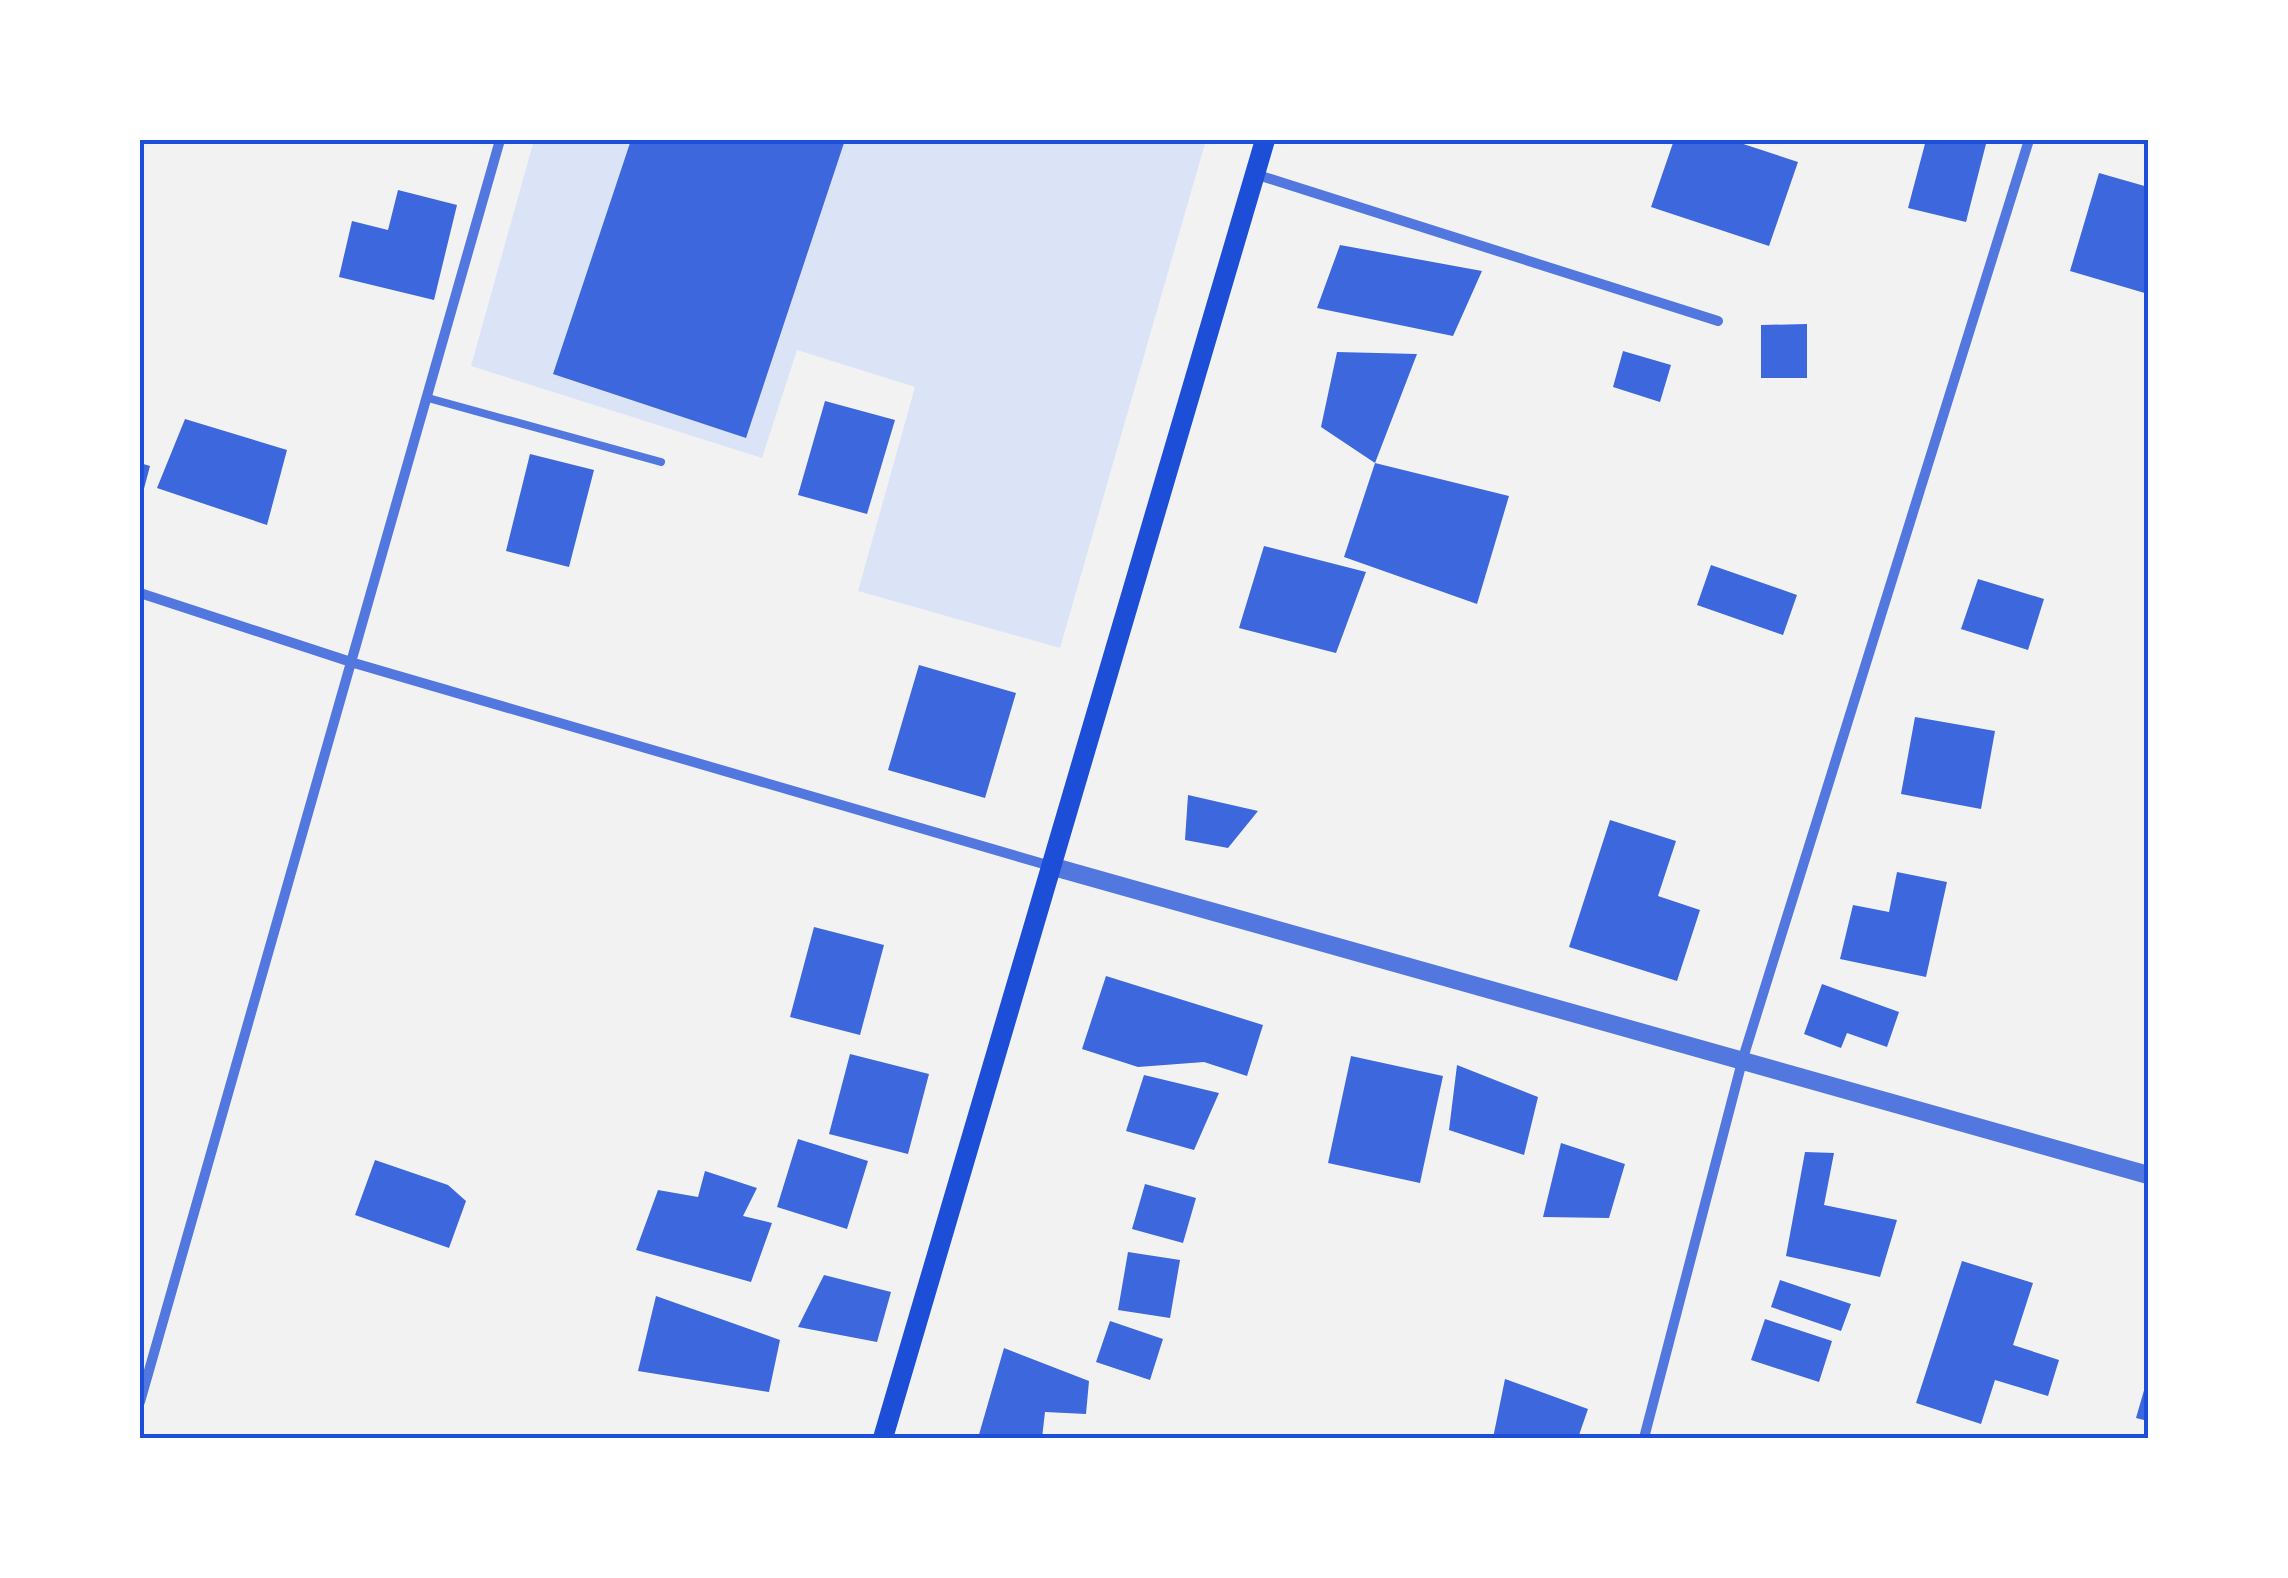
<svg xmlns="http://www.w3.org/2000/svg" width="2288" height="1578" viewBox="0 0 2288 1578" font-family="Signika,sans-serif">
	<rect width="100%" height="100%" fill="#f2f2f2"/>
	<path fill="#dbe4f7" d="M534,140H1206L1060,648L858,591L915,387L797,350L762,458L471,366Z"/>
	<path fill="#3d67dc" d="M631,140H845L746,438L553,374Z
		M1674,140H1731L1798,162L1769,246L1651,207Z
		M1926,140H1987L1966,222L1908,208Z
		M2099,173L2148,187V294L2070,271Z
		M398,190L457,205L434,300L339,277L352,221L388,230Z
		M1340,245L1482,271L1453,336L1317,308Z
		M1807,324V378H1761V325Z
		M1623,351L1671,365L1660,402L1613,387Z
		M1337,352L1417,354L1375,463L1321,427Z
		M825,401L895,420L867,514L798,495Z
		M185,419L287,450L267,525L157,488Z
		M530,454L594,470L569,567L506,551Z
		M140,463L150,466L141,500H140Z
		M1375,463L1509,496L1477,604L1344,557Z
		M1264,546L1366,572L1336,653L1239,628Z
		M1711,565L1797,595L1783,635L1697,605Z
		M1978,579L2044,599L2028,650L1961,629Z
		M919,665L1016,693L985,798L888,770Z
		M1915,717L1995,731L1981,809L1901,794Z
		M1188,795L1258,811L1228,848L1185,840Z
		M1610,820L1676,841L1658,896L1700,910L1677,981L1569,947Z
		M1897,872L1947,882L1926,977L1840,959L1853,905L1889,912Z
		M814,927L884,945L860,1035L790,1017Z
		M1106,976L1263,1025L1247,1076L1204,1062L1138,1067L1082,1049Z
		M1822,984L1899,1012L1887,1047L1847,1033L1841,1048L1804,1034Z
		M850,1054L929,1074L908,1154L829,1134Z
		M1351,1056L1443,1076L1420,1183L1328,1163Z
		M1457,1065L1538,1097L1524,1155L1449,1130Z
		M1144,1075L1219,1093L1194,1150L1126,1131Z
		M798,1139L868,1161L847,1229L777,1207Z
		M1561,1143L1625,1164L1609,1218L1543,1217Z
		M1805,1152L1834,1153L1824,1205L1897,1220L1880,1277L1786,1256Z
		M375,1160L448,1185L466,1201L449,1248L355,1215Z
		M705,1171L757,1188L743,1216L772,1223L751,1282L636,1250L658,1190L698,1197Z
		M1145,1184L1196,1198L1183,1243L1132,1229Z
		M1128,1252L1180,1260L1170,1318L1118,1310Z
		M1962,1261L2033,1283L2013,1345L2059,1360L2048,1396L1995,1380L1981,1424L1916,1403Z
		M824,1275L891,1292L877,1342L798,1327Z
		M1780,1280L1851,1304L1841,1331L1771,1307Z
		M656,1296L780,1340L769,1392L638,1371Z
		M1765,1319L1832,1341L1819,1382L1751,1360Z
		M1110,1321L1163,1339L1150,1380L1096,1362Z
		M1004,1348L1089,1381L1086,1414L1045,1412L1042,1438H978Z
		M1505,1379L1588,1409L1578,1438H1493Z
		M2147,1380H2148V1421L2136,1418Z"/>
	<g fill="none" stroke-linecap="round" stroke-linejoin="round">
		<path stroke="#5277de" stroke-width="8" d="M428,398L661,462"/>
		<path stroke="#5277de" stroke-width="10" d="M1255,174L1718,321
			M140,593L354,663L1054,867
			M140,1402L500,140
			M1644,1438L1743,1058L2029,140"/>
		<path stroke="#5277de" stroke-width="18" d="M1054,867L2148,1175"/>
		<path stroke="#1d4ed8" stroke-width="20" d="M883,1438L1265,140"/>
	</g>
	<rect width="2288" height="1578" fill="none" stroke="#ffffff" stroke-width="285"/>
	<rect x="142" y="142" width="2004" height="1294" fill="none" stroke="#1d4ed8" stroke-width="4"/>
</svg>
